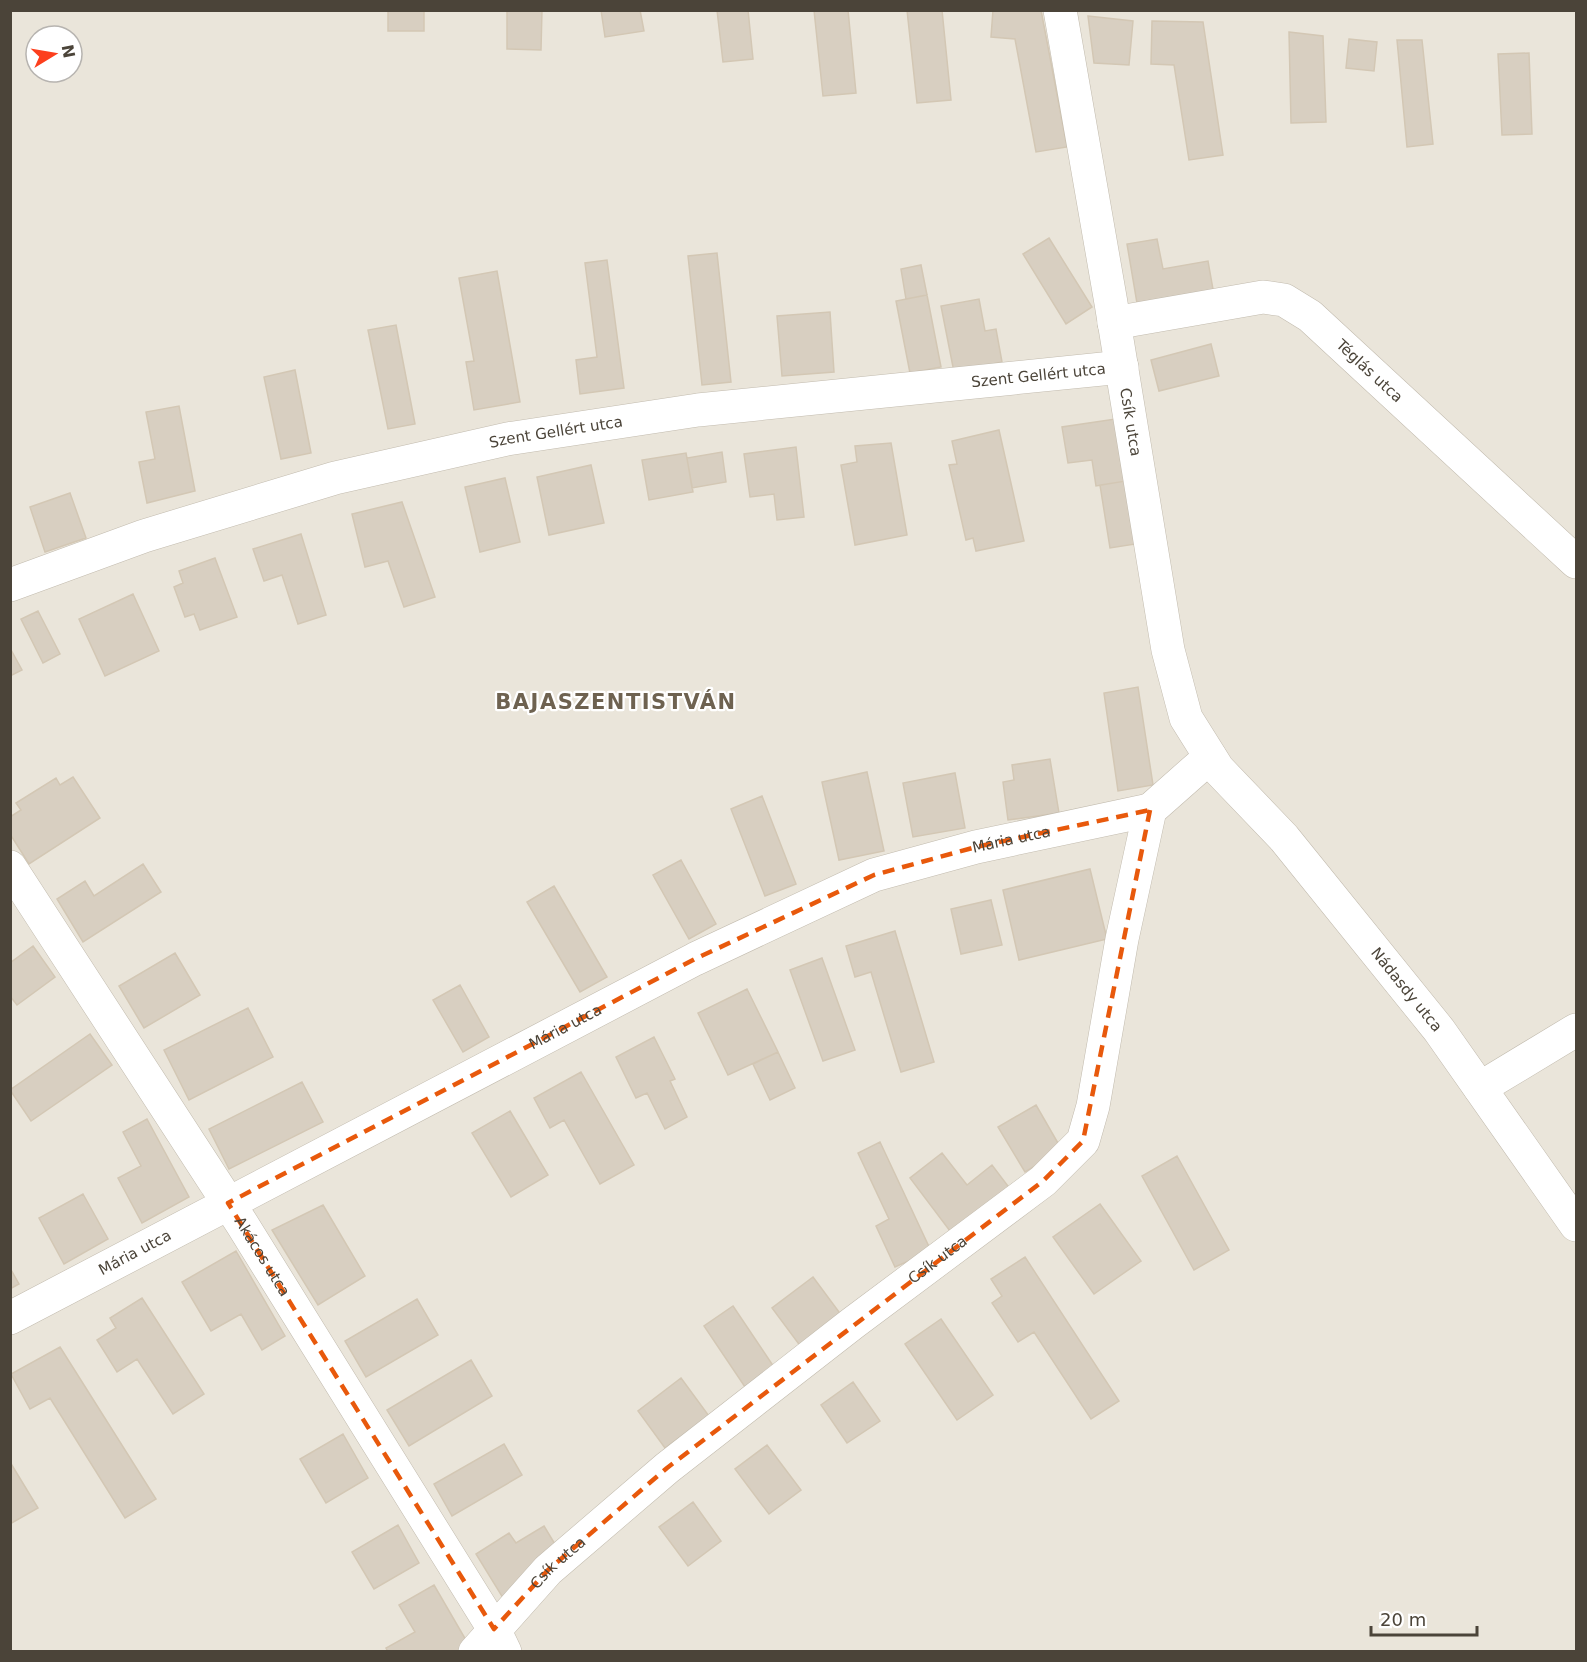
<svg xmlns="http://www.w3.org/2000/svg" width="1587" height="1662" viewBox="0 0 1587 1662" font-family="'DejaVu Sans',sans-serif">
	<rect width="100%" height="100%" fill="#f6f3ec"/>
	<path fill="#eae5da" fill-rule="evenodd" d="M11,11H1576V1651H11ZM36,36H72V72H36Z"/>
	<path fill="#d8cfc1" stroke="#d3c7b4" stroke-width="1.5" d="M388,10H424V31H388Z
		M507,10H542L541,50L507,49Z
		M601,10H640L644,31L605,37Z
		M717,10H748L753,59L723,62Z
		M814,10H848L856,93L823,96Z
		M907,10H942L951,100L917,103Z
		M993,10H1041L1067,147L1036,152L1015,39L991,37Z
		M1088,16L1133,21L1129,65L1094,63Z
		M1152,21L1203,22L1223,155L1189,160L1174,65L1151,64Z
		M1289,32L1323,36L1326,122L1291,123Z
		M1349,39L1377,42L1374,71L1346,68Z
		M1397,40H1422L1433,144L1407,147Z
		M1529,53L1532,134L1502,135L1498,54Z
		M1049,238L1092,307L1066,324L1023,254Z
		M1157,239L1163,269L1208,261L1214,295L1138,309L1127,244Z
		M717,253L731,382L702,385L688,256Z
		M607,260L624,388L580,394L576,360L597,357L585,263Z
		M921,265L927,295L906,299L901,269Z
		M497,271L520,402L474,410L466,362L474,361L459,278Z
		M927,295L941,367L910,373L896,301Z
		M979,299L985,331L996,329L1002,362L954,372L941,306Z
		M830,312L834,372L782,376L777,316Z
		M396,325L415,424L388,429L368,330Z
		M1211,344L1219,376L1159,391L1151,360Z
		M295,370L311,453L281,459L264,377Z
		M179,406L195,491L147,503L139,462L155,459L146,412Z
		M1122,418L1132,480L1096,486L1092,460L1068,463L1062,427Z
		M999,430L1024,541L976,551L973,538L966,540L949,465L957,464L952,441Z
		M891,443L907,535L855,545L841,465L857,462L855,446Z
		M796,447L804,517L777,520L774,494L750,497L744,454Z
		M722,452L726,482L692,488L687,458Z
		M686,453L693,492L649,500L642,460Z
		M591,465L604,523L549,535L537,477Z
		M505,478L520,542L480,552L465,487Z
		M1132,480L1142,543L1110,548L1100,485Z
		M70,493L86,538L45,552L30,507Z
		M402,502L435,597L404,607L388,561L365,567L352,514Z
		M301,534L326,615L298,624L282,575L264,581L253,549Z
		M215,558L237,617L200,630L194,614L185,617L174,587L183,583L179,571Z
		M133,594L159,651L105,676L79,619Z
		M38,611L60,654L43,663L21,619Z
		M10,648L22,670L10,676Z
		M1138,687L1153,785L1118,791L1104,693Z
		M1050,759L1059,813L1008,820L1003,782L1014,780L1012,765Z
		M867,772L884,851L839,860L822,782Z
		M955,773L965,828L913,837L903,783Z
		M73,777L100,818L29,864L10,834V817L21,810L16,803L56,778L60,785Z
		M762,796L796,884L765,896L731,809Z
		M681,860L716,924L689,939L653,875Z
		M143,864L161,892L83,942L57,899L85,881L94,896Z
		M1090,869L1107,939L1019,960L1003,890Z
		M554,886L607,977L580,992L527,902Z
		M991,900L1002,945L961,954L951,909Z
		M895,931L934,1062L901,1072L871,972L855,977L846,946Z
		M33,946L55,977L17,1005L10,996V963Z
		M175,953L200,995L144,1028L119,986Z
		M822,958L855,1050L823,1061L790,970Z
		M460,985L489,1037L463,1052L433,1000Z
		M747,989L778,1052L728,1075L698,1013Z
		M248,1008L273,1057L189,1100L164,1050Z
		M90,1034L112,1065L31,1121L10,1090Z
		M654,1037L675,1079L670,1081L687,1117L665,1129L647,1093L636,1098L616,1057Z
		M778,1052L795,1088L770,1100L753,1064Z
		M581,1072L634,1165L600,1184L564,1120L550,1128L534,1098Z
		M302,1082L323,1122L229,1169L209,1129Z
		M1036,1105L1062,1150L1025,1172L998,1127Z
		M510,1111L548,1175L511,1197L472,1133Z
		M147,1119L189,1197L142,1223L118,1178L141,1166L123,1132Z
		M880,1142L931,1251L895,1267L876,1226L889,1219L858,1153Z
		M942,1153L967,1185L992,1165L1011,1190L953,1235L910,1178Z
		M1177,1156L1229,1250L1194,1270L1142,1176Z
		M83,1194L108,1239L64,1264L39,1218Z
		M1100,1204L1141,1261L1094,1294L1053,1237Z
		M323,1205L365,1276L318,1305L272,1230Z
		M236,1251L285,1336L262,1350L241,1314L211,1331L182,1282Z
		M1025,1257L1119,1401L1091,1419L1034,1332L1018,1342L992,1303L1002,1296L991,1279Z
		M10,1268L19,1284L10,1289Z
		M813,1277L845,1320L804,1351L772,1308Z
		M142,1298L204,1394L173,1414L137,1359L117,1372L97,1340L116,1328L110,1318Z
		M417,1299L438,1335L366,1377L345,1341Z
		M733,1306L774,1367L745,1387L704,1326Z
		M941,1319L993,1395L957,1420L905,1344Z
		M60,1347L156,1499L125,1518L50,1398L30,1409L11,1374Z
		M471,1360L492,1396L409,1446L387,1410Z
		M681,1378L709,1416L665,1448L638,1411Z
		M853,1382L880,1421L847,1443L821,1405Z
		M343,1434L368,1478L326,1503L300,1459Z
		M504,1444L522,1475L452,1516L434,1484Z
		M767,1445L801,1490L769,1514L735,1469Z
		M10,1462L38,1508L10,1524Z
		M693,1502L721,1541L688,1566L659,1527Z
		M398,1525L419,1563L374,1589L352,1552Z
		M544,1526L561,1554L503,1598L476,1554L509,1533L516,1543Z
		M434,1585L470,1647L461,1652H388L386,1648L415,1632L399,1605Z"/>
	<g fill="none" stroke-linecap="round" stroke-linejoin="round">
		<defs>
			<g id="street">
				<path id="s1" d="M1060,10L1111,303L1168,650L1186,718L1218,769L1284,838L1439,1030L1576,1225"/>
				<path id="s2" d="M1114,323L1263,297L1284,300L1310,316L1576,562"/>
				<path id="s3" d="M10,585L144,536L335,478L507,439L698,410L1122,367"/>
				<path id="s4" d="M10,867L242,1224L494,1629L505,1652"/>
				<path d="M1480,1088L1576,1030"/>
				<path id="s5" d="M10,1318L695,959L874,875L976,847L1150,810"/>
				<path id="s6" d="M475,1652L548,1570L667,1468L853,1323L1043,1181L1083,1141L1093,1106L1122,939L1150,810L1210,757"/>
			</g>
		</defs>
		<use href="#street" stroke="#c2bbae" stroke-width="34"/>
		<use href="#street" stroke="#fff" stroke-width="33"/>
	</g>
	<path fill="none" stroke="#e8590c" stroke-width="4.5" stroke-dasharray="12 8" stroke-linejoin="round" d="M1150,810L1083,1141L1043,1181L667,1468L548,1570L494,1629L228,1203L695,959L874,875L976,847Z"/>
	<g text-anchor="middle" dominant-baseline="central" stroke-width="4.5" stroke-linejoin="round" paint-order="stroke">
		<g font-size="15" fill="#4b4439" stroke="#fff">
			<text stroke="none"><textPath href="#s2" startOffset="284">Téglás utca</textPath></text>
			<text stroke="none"><textPath href="#s3" startOffset="1054">Szent Gellért utca</textPath></text>
			<text stroke="none"><textPath href="#s1" startOffset="418">Csík utca</textPath></text>
			<text stroke="none"><textPath href="#s3" startOffset="568">Szent Gellért utca</textPath></text>
			<text stroke="none"><textPath href="#s5" startOffset="1113">Mária utca</textPath></text>
			<text stroke="none"><textPath href="#s1" startOffset="1070">Nádasdy utca</textPath></text>
			<text stroke="none"><textPath href="#s5" startOffset="627">Mária utca</textPath></text>
			<text stroke="none"><textPath href="#s5" startOffset="141">Mária utca</textPath></text>
			<text stroke="none"><textPath href="#s4" startOffset="464">Akácos utca</textPath></text>
			<text stroke="none"><textPath href="#s6" startOffset="608">Csík utca</textPath></text>
			<text stroke="none"><textPath href="#s6" startOffset="122">Csík utca</textPath></text>
		</g>
		<g font-size="21" font-weight="bold" letter-spacing="1.5" fill="#6e6250" stroke="#fff">
			<text x="616" y="702">BAJASZENTISTVÁN</text>
		</g>
	</g>
	<rect width="1587" height="1662" fill="none" stroke="#4b4439" stroke-width="24"/>
	<g transform="translate(54 54) rotate(79)"><circle r="28" fill="#ffffff" stroke="#b7b4b0" stroke-width="1.5"/>
	<path d="M0-4.5L10 22L0 15L-10 22Z" fill="#fc3f1d"/>
	<text y="-9" font-size="16" font-weight="bold" text-anchor="middle" fill="#4b4439">N</text>
	</g>
	<path d="M1371 1626v9h106v-9" fill="none" stroke="#4b4439" stroke-width="3"/>
	<text x="1380" y="1626" font-size="18" fill="#4b4439" stroke="#ffffff" stroke-width="4.5" paint-order="stroke">20 m</text>
</svg>
